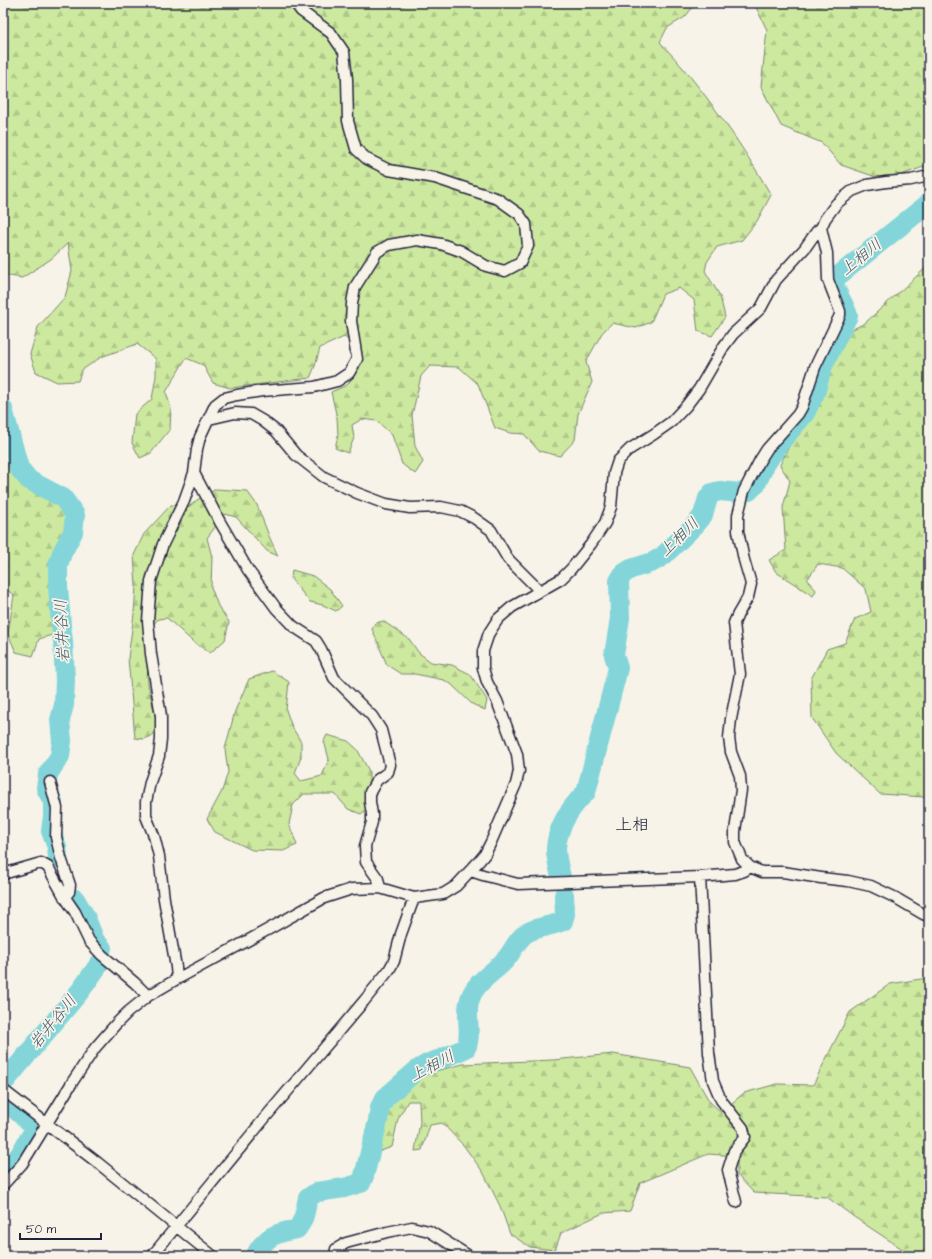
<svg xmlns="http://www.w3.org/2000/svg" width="932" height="1259" viewBox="0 0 932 1259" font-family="'Architects Daughter','Klee One',sans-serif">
	<defs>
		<pattern id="forest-firs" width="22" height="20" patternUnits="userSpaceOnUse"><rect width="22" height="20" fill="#cde99f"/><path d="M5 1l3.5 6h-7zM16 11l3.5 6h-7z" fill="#b0c88a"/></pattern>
	</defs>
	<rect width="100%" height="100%" fill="#f7f3e8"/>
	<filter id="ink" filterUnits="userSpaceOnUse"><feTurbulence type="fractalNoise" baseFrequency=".025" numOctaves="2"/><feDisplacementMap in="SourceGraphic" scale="8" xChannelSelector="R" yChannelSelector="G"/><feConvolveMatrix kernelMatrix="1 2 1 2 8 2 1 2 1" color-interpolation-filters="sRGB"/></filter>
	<g filter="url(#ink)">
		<path fill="url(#forest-firs)" stroke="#78866d" d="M3,3H696L685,17L667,28L660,42C702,87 740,141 771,195L757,221L742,240L717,247L707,262L705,271L720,296L725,317L712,336L698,331L694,300L679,288L663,294L651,322L636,328L612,323L602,333L586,362L592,382L578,414L575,440L560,456L539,451L524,434L510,433L495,428L478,384L459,367L430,366L421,376L412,415L415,446L423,462L415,474L402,464L392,435L377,421L362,419L352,425L354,438L348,453L335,448L338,435L337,418L331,392L347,385L359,369L358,345L344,337L320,348L315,366L310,378L230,388L213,383L203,365L186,358L166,392L171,409L170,429L151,453L140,458L132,443L135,414L152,399L156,376V359L137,344L101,357L82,370L78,381L57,382L36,372L30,354L38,327L65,297L72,271L68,243L51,259L22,278L3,275Z
			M754,3H929V165L901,175L876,177L841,165L822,143L781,126L761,87L767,30Z
			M929,265V805L924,797L880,794L836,753L812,718L811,679L827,649L845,643L855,619L871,612L866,589L842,568L818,564L807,580L816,590L813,596L776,572L769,560L786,550L783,507L790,481L780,465L790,444L814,411L828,369L845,333L865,323Z
			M3,445L21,483L52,498L70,517L68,535L54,566L55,634L39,639L33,656L16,652L8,634L14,595L3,587Z
			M216,489L247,491L257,505L269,536L278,556L267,551L236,517L225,514L207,538L212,557L211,587L218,606L229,622L225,640L210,653L192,641L167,618L158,619L146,633L148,684L157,724L153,735L144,739L135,738L128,658L134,614L136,586L134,555L144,534L171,505L190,506L197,500Z
			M292,570L313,576L330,589L342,606L336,611L323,605L310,602L291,579Z
			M383,621L409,639L419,653L431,662L452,665L470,674L487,700L485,710L472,704L451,684L444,680L415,674H401L387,665L372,629L376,623Z
			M272,671L289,682L286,710L292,727L301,742V757L295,773L301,781L322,776L329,759L324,741L327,735L348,741L357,749L369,771V782L366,793V810L361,814L348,809L335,794H304L293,805L289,824L297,845L283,851L252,850L215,832L207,819L222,791L228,772L225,749L235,711L249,679Z
			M927,978H929V1256H913L854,1217L827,1197L754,1193L737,1175V1156L708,1154L640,1183L630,1211L603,1213L561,1233L555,1250L530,1247L510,1234L500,1206L483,1172L464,1146L442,1123L430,1125L422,1150L415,1151L420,1122L419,1101H408L398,1119L392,1147L375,1153L388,1103L404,1086L432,1072L463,1064L553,1060L613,1054L690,1067L709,1101L721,1112L744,1093L777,1084L813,1085L833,1045L850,1012L890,984Z"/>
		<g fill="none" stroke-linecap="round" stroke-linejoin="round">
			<path stroke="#83d5da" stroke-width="20" d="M3,409L19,468L29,480L63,498L75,515L73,532L62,553L58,565V586L61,625L63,641L65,680L64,705L60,720L62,741L60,756L48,774L46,788L53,802V816L51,831L57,847L58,858
				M561,877C559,868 556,858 556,849C557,827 571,807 586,792L616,676L618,668L614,655L620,618L619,581L623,574L631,569L653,562L663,556L697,523L703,515L708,498L712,493L720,491L740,493L749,491L756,484L765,465L778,445L805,413L815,393L822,368L835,341L848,316C845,303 835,293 833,280L929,203
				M75,899L85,916L95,941L102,948
				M6,1080L81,990L100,963
				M3,1099L36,1127L19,1156L3,1174
				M255,1256C266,1236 275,1233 297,1229C305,1219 305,1210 308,1198L317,1192L344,1188L361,1183L364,1176L378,1121L380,1107L385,1098L417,1070L429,1063L441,1059L466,1048C473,1033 464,1015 470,999C475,982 495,972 506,959C513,951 517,940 525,934C536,926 551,927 563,921L565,914L564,895"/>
			<defs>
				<path id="minor" d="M929,176L911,180L886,182L867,185L852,191L836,204L825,219L821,228L827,253L828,280L840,311V315L815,367L802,407L798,414L767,449L760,460L744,491L738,515V531L744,560L751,584L748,597L738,614L734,623L740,674L731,719L729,738L731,752L740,776L741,790L735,831V842L742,859L750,867L762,872H783L821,878L848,881L871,886L894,897L923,914L929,916
					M209,419L235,413L251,414L263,421L276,431L296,455L324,477L357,493L386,504L410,508L441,507L460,511L474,518L491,530L508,559L540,591
					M194,473L220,522L248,570L276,608L293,626L316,641L321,649L334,678L372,716L381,730L390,765L388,772L377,780L370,792V802L372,814V822L365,846L366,862L378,879L380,888
					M50,782L57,808L56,837L61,858L70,885L69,892L64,897
					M471,871L483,875L518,884L700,877L735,874L744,871L750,867
					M3,874L41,863L48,867L64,896L75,912L89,941L102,955L135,983L148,996
					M700,877L709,1053L713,1081L721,1100L743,1128L745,1137L734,1151L728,1170L736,1202
					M177,979L176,967L164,899L159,856L154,836L146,816V802L150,782L159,756L161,739V716L151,654L148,621L151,581L163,544L184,501L194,473L197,449L200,437L215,405L224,398L237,395L262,391L314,387L337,381L349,373L357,359L351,321L352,303L355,287L377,252L389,245L417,240L441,244L461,251L486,266L505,271L520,263L528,246L526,224L519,214L498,199L435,178L389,170L367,159L356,149L348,121L347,79L344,52L331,33L301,11L295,3
					M3,1090L98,1163L213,1256
					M3,1185L22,1164L73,1081L95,1048L116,1024L128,1012L148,996L177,979L269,929L324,898L352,889L380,888L414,898L443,894L456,886L480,860L485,854L491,842L516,784L519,771L517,754L497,701L487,682L483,668V651L489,633L498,619L512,607L561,579L571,569L591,544L605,523L611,507L614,473L618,461L630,449L654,434L671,422L686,406L699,389L724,346L733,334L761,308L776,280L805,248L817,231L821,228
					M152,1256L264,1119L364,1001L389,970L394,961L401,934L414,898
					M335,1256L336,1249L346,1243L387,1232L412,1227L429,1231L469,1256"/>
			</defs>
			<use href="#minor" stroke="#22223b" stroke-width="13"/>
			<use href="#minor" stroke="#f7f3e8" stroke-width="10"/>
		</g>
	</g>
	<g text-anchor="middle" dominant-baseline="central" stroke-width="3.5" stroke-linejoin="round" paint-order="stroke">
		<g font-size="16" font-style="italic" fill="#3f586b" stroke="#f7f3e8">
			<text transform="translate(861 257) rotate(-39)">上相川</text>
			<text transform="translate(679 537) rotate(-44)">上相川</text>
			<text transform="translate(62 631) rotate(-93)">岩井谷川</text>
			<text transform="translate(53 1022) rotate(-51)">岩井谷川</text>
			<text transform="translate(432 1066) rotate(-28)">上相川</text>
		</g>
		<g font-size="17" fill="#22223b" stroke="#f7f3e8">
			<text x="632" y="825">上相</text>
		</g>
	</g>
	<rect width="932" height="1259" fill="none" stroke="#f7f3e8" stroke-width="16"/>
	<rect x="8" y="8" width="916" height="1243" fill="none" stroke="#22223b" stroke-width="1.5" filter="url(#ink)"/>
	<path d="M20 1233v6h81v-6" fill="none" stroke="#22223b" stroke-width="2"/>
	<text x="26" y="1233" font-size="12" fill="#22223b" stroke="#f7f3e8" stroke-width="3" paint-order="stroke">50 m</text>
</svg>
